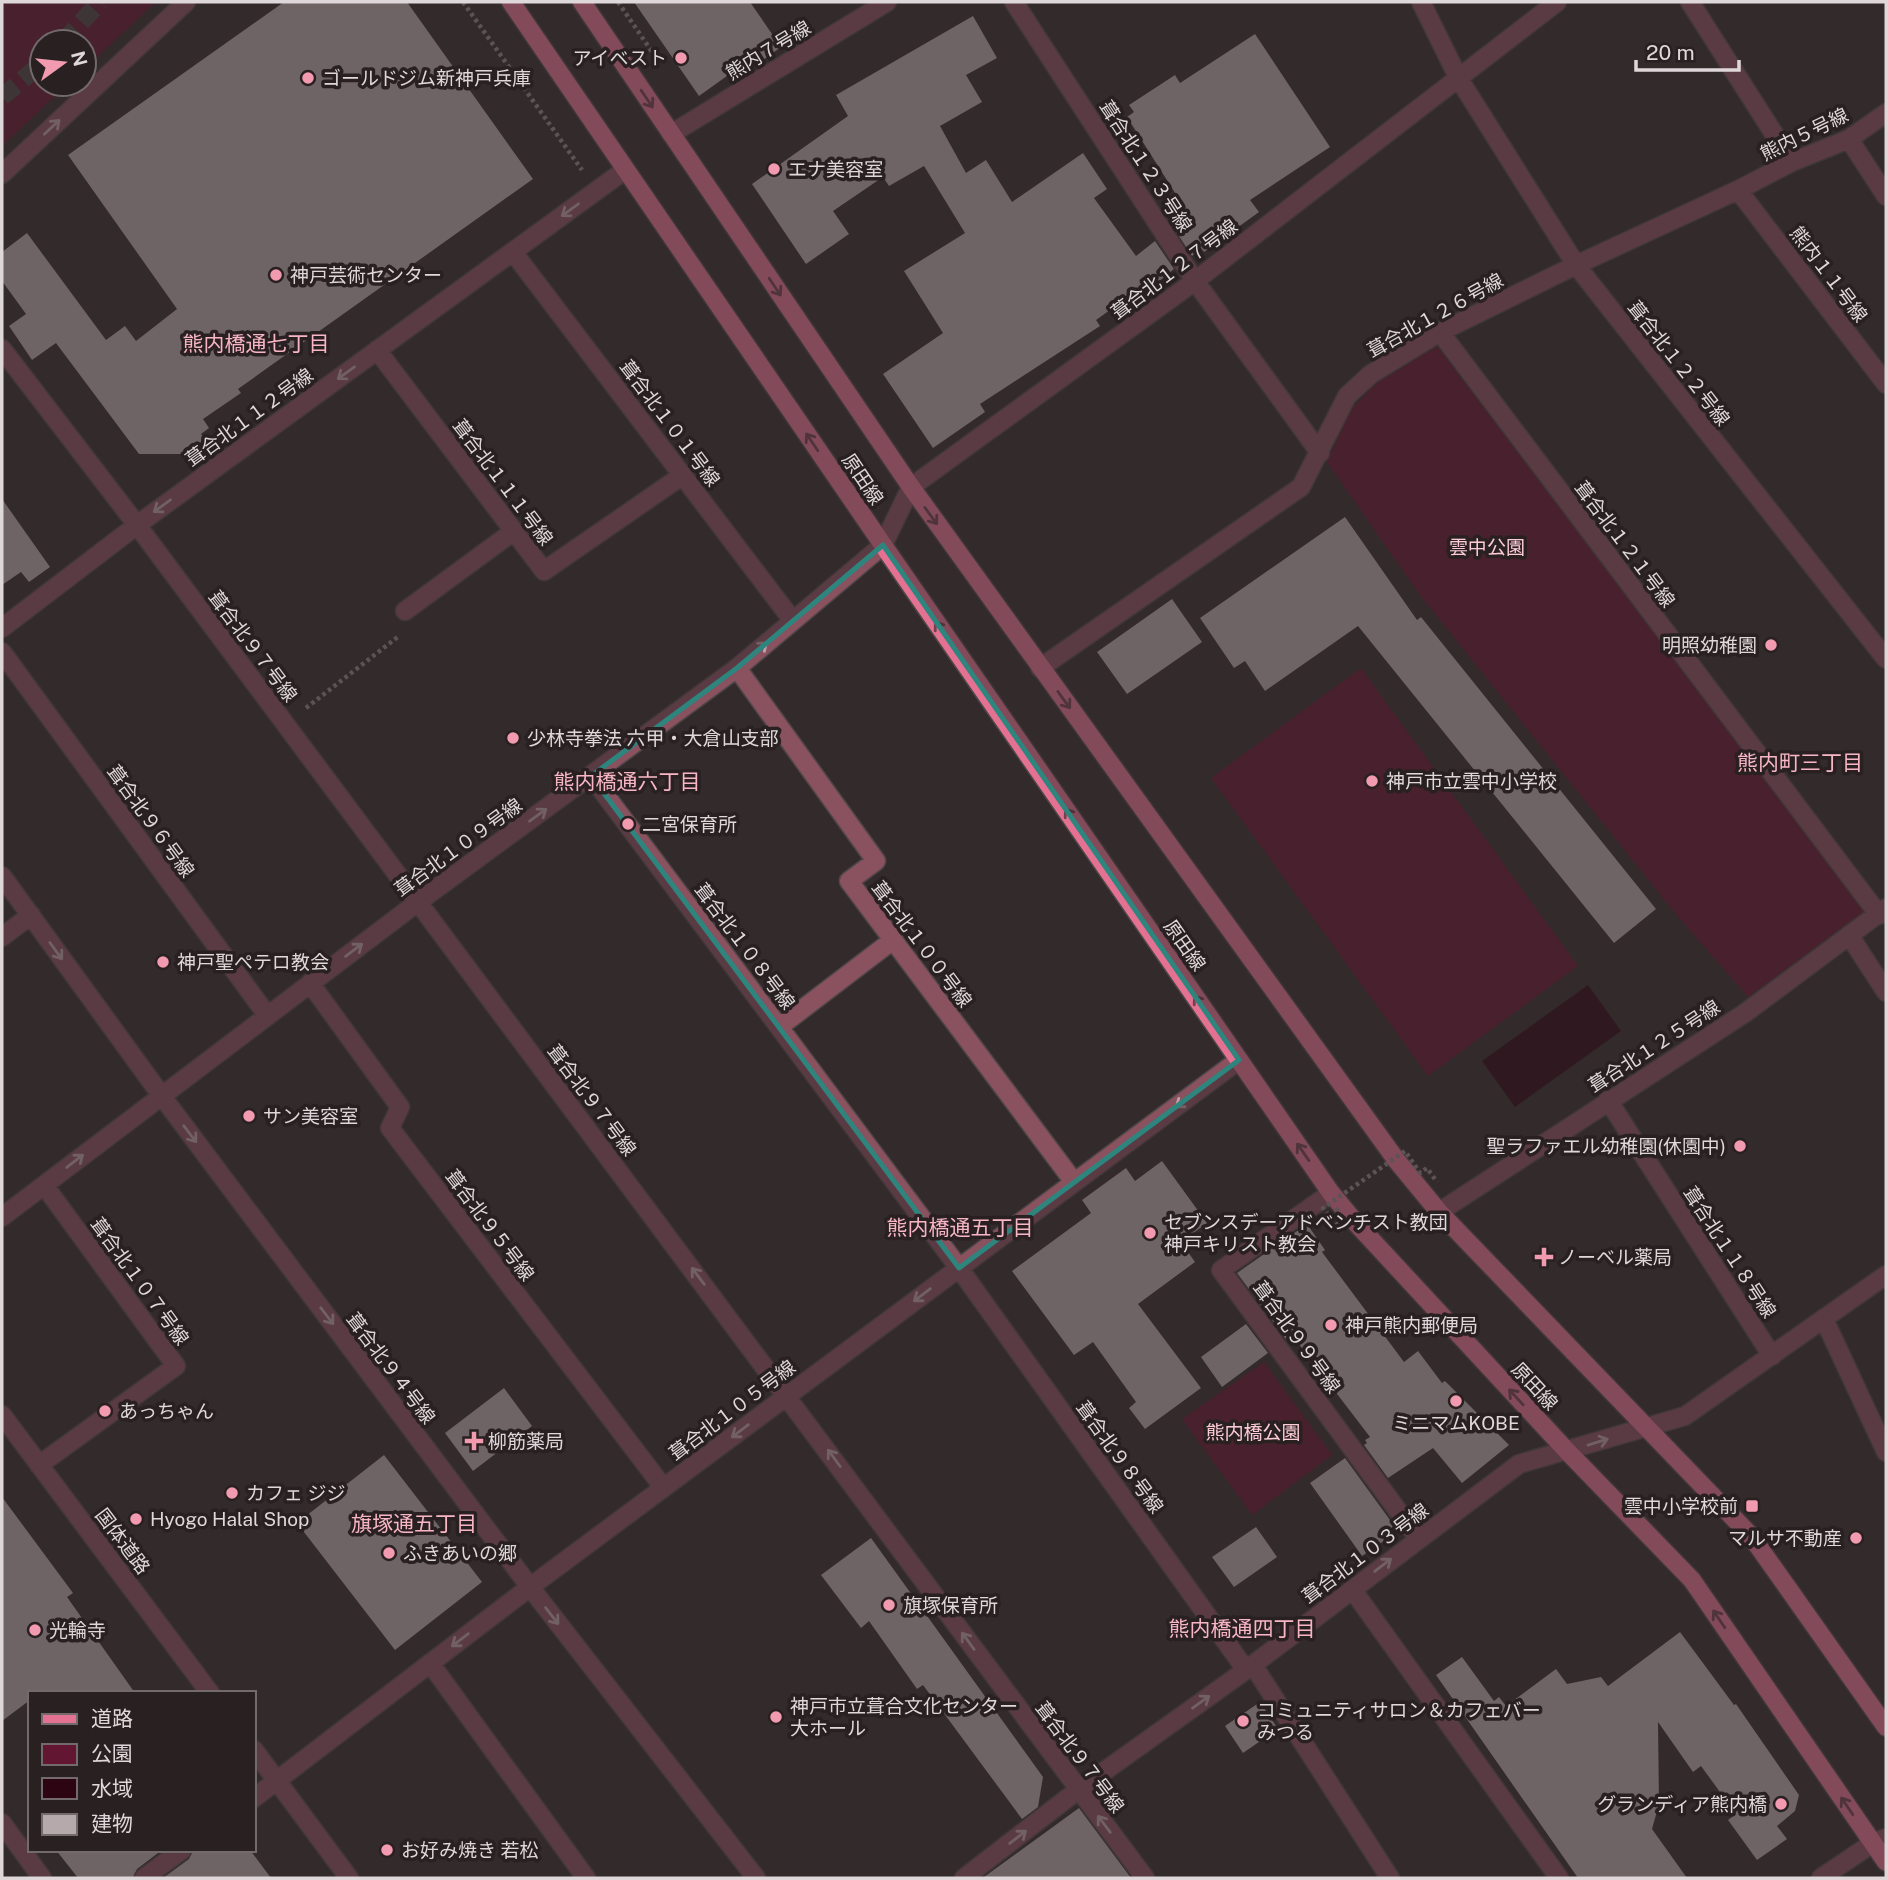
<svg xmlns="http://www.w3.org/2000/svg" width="1888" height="1880" viewBox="0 0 1888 1880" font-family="'Public Sans','Noto Sans JP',sans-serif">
	<rect width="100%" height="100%" fill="#332a2c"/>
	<path fill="#631631" d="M2,2H156L84,69V42H42V84H68L2,146Z
		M1437,346L1865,911L1748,997L1674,912L1419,594L1327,462L1352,408L1378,382Z
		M1361,668L1578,966L1428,1076L1211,778Z
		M1264,1362L1332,1455L1252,1515L1182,1419Z"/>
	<path fill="#2c0412" d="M1588,985L1621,1031L1515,1107L1482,1061Z"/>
	<path fill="#b5a9ab" d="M284,2H407L533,179L238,389L241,393L203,419L209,428L201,434L205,439L186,454H139L56,343L32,360L9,326L26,314L2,281V252L27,233L106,340L125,326L136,341L177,309L68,155Z
		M634,2H750L781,47L749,70L745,63L699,96Z
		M973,16L997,58L966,75L982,102L940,126L966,173L986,160L1012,202L1083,153L1107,189L1094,198L1136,256L1155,241L1174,269L1158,282L1155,278L1096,320L1100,326L980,404L985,412L933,448L883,374L943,333L904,271L965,233L924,166L889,186L883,177L833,211L849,234L806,264L752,184L848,116L836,95Z
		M1255,34L1330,147L1250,200L1259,212L1204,252L1201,248L1192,256L1173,227L1189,215L1127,117L1134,112L1129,105L1175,75L1180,83Z
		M2,499L50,567L29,582L21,572L2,585Z
		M1345,517L1417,620L1421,617L1656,909L1614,943L1358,626L1265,691L1245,661L1234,668L1200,618Z
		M1172,599L1202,642L1127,694L1097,652Z
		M1162,1161L1207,1223L1181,1242L1195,1262L1138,1304L1201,1388L1145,1429L1129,1408L1136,1402L1093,1342L1074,1355L1012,1271L1091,1213L1082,1200L1126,1168L1135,1181Z
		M1307,1224L1325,1250L1322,1252L1404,1362L1418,1351L1442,1383L1445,1381L1509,1445L1462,1483L1433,1448L1388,1478L1364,1445L1367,1443L1365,1440L1370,1437L1292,1335L1286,1339L1237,1273Z
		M1246,1324L1268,1353L1222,1387L1201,1357Z
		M504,1388L532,1426L473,1471L445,1433Z
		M384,1455L482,1582L395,1650L297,1523Z
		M1345,1458L1398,1531L1362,1556L1310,1483Z
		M2,1497L73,1593L67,1597L135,1693H30V1700L2,1721Z
		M1256,1527L1277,1557L1234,1587L1212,1557Z
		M871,1538L1043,1777L1038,1807L1022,1819L923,1685L917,1689L869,1621L861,1628L821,1575Z
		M1680,1632L1734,1705L1736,1704L1799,1795L1795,1811L1777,1826L1787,1839L1757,1860L1728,1820L1736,1814L1701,1766L1693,1772L1658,1722L1659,1804L1652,1829L1687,1878H1578L1436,1675L1462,1657L1494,1701L1499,1697L1506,1706L1556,1669L1567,1684L1601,1677L1608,1686Z
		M1260,1702L1278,1729L1243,1753L1225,1726Z
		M1079,1808L1131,1878H982L984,1877Z
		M56,1850H162L137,1869L133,1878H78Z
		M193,1850H250L271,1878H163L189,1859Z"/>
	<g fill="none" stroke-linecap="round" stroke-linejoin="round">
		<path stroke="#4d4446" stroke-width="18" stroke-dasharray="18 9" stroke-linecap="butt" d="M63,42L100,2
			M2,97L42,63"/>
		<defs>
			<path id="minor" d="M1014,2L1195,281L1320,453
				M1421,2L1459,79L1576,265L1886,659
				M1690,2L1792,162
				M671,134L887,2
				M1849,139L1886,196
				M2,174L186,2
				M1738,190L1886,384
				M513,252L793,621
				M1440,332L1879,915
				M2,349L137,525L1145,1878
				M377,350L544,571L683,475
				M405,611L514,531
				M2,628L137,525L625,170
				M2,652L267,1015
				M737,668L876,861L849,881L1074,1182
				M1040,668L1301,487L1347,396L1371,374L1440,332L1576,265L1738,190L1792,162L1849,139L1886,113
				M591,776L779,1027L893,940
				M2,876L161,1095L530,1587L756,1878
				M1849,935L1886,992
				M2,937L31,915
				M310,983L400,1107L390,1128L663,1487
				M779,1027L959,1268L1246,1670
				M1608,1100L1772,1356
				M1331,1193L1221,1270L1418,1538
				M1439,1212L1745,1013L1886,908
				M2,1217L418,902L737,668L883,545L911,487L1195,281L1557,2
				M1824,1319L1886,1452
				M2,1415L210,1693
				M39,1465L176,1366L44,1185
				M1352,1589L1559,1878
				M430,1663L586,1878
				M1253,1665L1390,1878
				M254,1750L349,1878
				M254,1798L530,1587L1239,1060
				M2,1823L42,1878
				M144,1878L182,1850
				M964,1878L1078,1790L1246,1670L1519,1464L1685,1416L1886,1275
				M1821,1878L1873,1843L1886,1838"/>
			<path id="major" d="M511,2L883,545L1331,1193L1355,1222L1567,1451L1692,1580L1886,1862
				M582,2L911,487L1397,1161L1439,1212L1751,1536L1886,1727"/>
		</defs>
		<use href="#minor" stroke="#4f4648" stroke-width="21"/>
		<use href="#major" stroke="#4f4648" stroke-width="21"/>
		<path stroke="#8d8587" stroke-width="4.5" stroke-dasharray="3.5 3.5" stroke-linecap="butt" d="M463,2L582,170
			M618,2L657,59
			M306,708L399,636"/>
		<use href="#minor" stroke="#8a515f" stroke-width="18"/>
		<use href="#major" stroke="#e47191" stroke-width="18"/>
		<path stroke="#8d8587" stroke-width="4.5" stroke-dasharray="3.5 3.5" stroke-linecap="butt" d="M1336,1208L1348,1225L1341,1230L1323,1208L1405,1151L1420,1173L1427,1168L1437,1182"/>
	</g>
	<defs><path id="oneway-shaft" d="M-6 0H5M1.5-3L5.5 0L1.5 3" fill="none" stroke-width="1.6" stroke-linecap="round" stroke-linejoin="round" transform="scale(1.75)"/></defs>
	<g stroke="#74404e">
		<use href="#oneway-shaft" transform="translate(647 99) rotate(56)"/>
		<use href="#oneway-shaft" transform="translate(775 287) rotate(56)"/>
		<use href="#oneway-shaft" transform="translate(812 442) rotate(-124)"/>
		<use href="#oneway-shaft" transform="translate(931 516) rotate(54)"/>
		<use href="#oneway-shaft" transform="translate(941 630) rotate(-125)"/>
		<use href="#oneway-shaft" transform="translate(1064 700) rotate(54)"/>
		<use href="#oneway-shaft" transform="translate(1071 817) rotate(-125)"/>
		<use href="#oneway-shaft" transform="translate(1200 1004) rotate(-125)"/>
		<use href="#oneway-shaft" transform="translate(1303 1152) rotate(-125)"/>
		<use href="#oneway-shaft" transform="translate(1516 1397) rotate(-133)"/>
		<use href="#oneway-shaft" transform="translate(1719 1619) rotate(-124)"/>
		<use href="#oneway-shaft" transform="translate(1847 1806) rotate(-124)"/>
	</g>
	<g stroke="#bda2a9">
		<use href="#oneway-shaft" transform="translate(52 127) rotate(-43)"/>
		<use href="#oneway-shaft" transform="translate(570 210) rotate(144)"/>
		<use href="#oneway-shaft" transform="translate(346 373) rotate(144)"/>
		<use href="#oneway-shaft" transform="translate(162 506) rotate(144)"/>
		<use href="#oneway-shaft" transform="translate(759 649) rotate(-40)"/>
		<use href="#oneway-shaft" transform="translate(538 815) rotate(-36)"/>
		<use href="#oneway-shaft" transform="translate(354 950) rotate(-37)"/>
		<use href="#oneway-shaft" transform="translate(56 951) rotate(54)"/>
		<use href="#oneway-shaft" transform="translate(1184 1101) rotate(143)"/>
		<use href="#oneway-shaft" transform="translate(190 1134) rotate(53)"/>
		<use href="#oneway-shaft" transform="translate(75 1161) rotate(-38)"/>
		<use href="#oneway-shaft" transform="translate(698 1276) rotate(-127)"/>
		<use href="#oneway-shaft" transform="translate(922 1295) rotate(143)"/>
		<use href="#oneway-shaft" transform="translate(327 1316) rotate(53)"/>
		<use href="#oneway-shaft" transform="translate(740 1431) rotate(143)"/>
		<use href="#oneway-shaft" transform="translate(1598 1442) rotate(-17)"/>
		<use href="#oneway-shaft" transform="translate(834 1458) rotate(-126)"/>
		<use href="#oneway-shaft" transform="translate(1383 1565) rotate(-38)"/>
		<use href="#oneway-shaft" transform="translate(552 1616) rotate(52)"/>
		<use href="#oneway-shaft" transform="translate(460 1640) rotate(143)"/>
		<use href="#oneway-shaft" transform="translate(968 1641) rotate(-126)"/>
		<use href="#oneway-shaft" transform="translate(1201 1702) rotate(-36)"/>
		<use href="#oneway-shaft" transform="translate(1104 1824) rotate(-127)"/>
		<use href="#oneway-shaft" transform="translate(1018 1837) rotate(-38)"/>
	</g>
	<path d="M0 0H1888V1880H0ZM883,545L1239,1060L959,1268L591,776L737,668Z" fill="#332a2c" fill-opacity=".55" fill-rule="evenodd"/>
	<path fill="none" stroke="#2e857e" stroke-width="5" stroke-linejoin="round" d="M883,545L1239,1060L959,1268L591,776L737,668Z"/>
	<g fill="#f29aaf" stroke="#292022" stroke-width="2.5">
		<circle cx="681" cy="58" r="7"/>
		<circle cx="308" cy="78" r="7"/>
		<circle cx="774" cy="169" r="7"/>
		<circle cx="276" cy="275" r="7"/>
		<circle cx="1771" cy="645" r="7"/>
		<circle cx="513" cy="738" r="7"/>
		<circle cx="1372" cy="781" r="7"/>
		<circle cx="628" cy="824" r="7"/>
		<circle cx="163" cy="962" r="7"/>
		<circle cx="249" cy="1116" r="7"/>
		<circle cx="1740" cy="1146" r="7"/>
		<circle cx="1150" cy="1233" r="7"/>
		<path d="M1540.5 1246.5h7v7h7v7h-7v7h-7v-7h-7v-7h7z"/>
		<circle cx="1331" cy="1325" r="7"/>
		<circle cx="1456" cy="1401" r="7"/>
		<circle cx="105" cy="1411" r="7"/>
		<path d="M470.5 1430.5h7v7h7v7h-7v7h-7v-7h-7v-7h7z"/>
		<circle cx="232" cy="1493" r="7"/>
		<rect x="1745" y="1499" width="14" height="14" rx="3.5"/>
		<circle cx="136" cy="1519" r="7"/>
		<circle cx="1856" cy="1538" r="7"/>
		<circle cx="389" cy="1553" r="7"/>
		<circle cx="889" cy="1605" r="7"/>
		<circle cx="35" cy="1630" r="7"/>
		<circle cx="776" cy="1717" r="7"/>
		<circle cx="1243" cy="1721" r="7"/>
		<circle cx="1781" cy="1804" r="7"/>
		<circle cx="387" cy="1850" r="7"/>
	</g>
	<g text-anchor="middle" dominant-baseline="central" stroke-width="7" stroke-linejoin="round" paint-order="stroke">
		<g font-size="19" fill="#dfd8da" stroke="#292022">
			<text transform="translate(768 50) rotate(-31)">熊内７号線</text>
			<text transform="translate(1804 134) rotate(-26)">熊内５号線</text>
			<text transform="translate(1146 166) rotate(57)">葺合北１２３号線</text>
			<text transform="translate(1174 269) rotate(-37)">葺合北１２７号線</text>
			<text transform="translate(1829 274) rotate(53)">熊内１１号線</text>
			<text transform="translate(1435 315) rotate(-29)">葺合北１２６号線</text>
			<text transform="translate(1679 363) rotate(52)">葺合北１２２号線</text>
			<text transform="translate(249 417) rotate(-36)">葺合北１１２号線</text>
			<text transform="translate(670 423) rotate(53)">葺合北１０１号線</text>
			<text transform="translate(863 479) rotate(56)">原田線</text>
			<text transform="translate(503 482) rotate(53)">葺合北１１１号線</text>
			<text transform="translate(1625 544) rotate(53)">葺合北１２１号線</text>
			<text transform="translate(253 646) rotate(53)">葺合北９７号線</text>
			<text transform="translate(151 821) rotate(54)">葺合北９６号線</text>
			<text transform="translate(458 847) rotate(-36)">葺合北１０９号線</text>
			<text transform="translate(922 944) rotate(53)">葺合北１００号線</text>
			<text transform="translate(1185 945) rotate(55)">原田線</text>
			<text transform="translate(745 946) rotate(53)">葺合北１０８号線</text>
			<text transform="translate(1654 1046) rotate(-33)">葺合北１２５号線</text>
			<text transform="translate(592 1100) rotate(53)">葺合北９７号線</text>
			<text transform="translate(490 1225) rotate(53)">葺合北９５号線</text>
			<text transform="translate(1730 1252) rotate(57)">葺合北１１８号線</text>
			<text transform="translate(140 1281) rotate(54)">葺合北１０７号線</text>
			<text transform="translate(1297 1337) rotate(54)">葺合北９９号線</text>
			<text transform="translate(391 1368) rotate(53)">葺合北９４号線</text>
			<text transform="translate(1535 1386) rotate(47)">原田線</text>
			<text transform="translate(732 1410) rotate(-37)">葺合北１０５号線</text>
			<text transform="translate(1120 1457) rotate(54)">葺合北９８号線</text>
			<text transform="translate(123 1541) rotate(53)">国体道路</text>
			<text transform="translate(1365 1553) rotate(-37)">葺合北１０３号線</text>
			<text transform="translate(1080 1757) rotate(53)">葺合北９７号線</text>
		</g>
		<g font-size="19" fill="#dfd8da" stroke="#292022" text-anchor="start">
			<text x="667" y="58" text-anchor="end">アイベスト</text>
			<text x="322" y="78">ゴールドジム新神戸兵庫</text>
			<text x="788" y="169">エナ美容室</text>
			<text x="290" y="275">神戸芸術センター</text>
			<text x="1757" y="645" text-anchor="end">明照幼稚園</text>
			<text x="527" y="738">少林寺拳法 六甲・大倉山支部</text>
			<text x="1386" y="781">神戸市立雲中小学校</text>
			<text x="642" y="824">二宮保育所</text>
			<text x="177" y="962">神戸聖ぺテロ教会</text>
			<text x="263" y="1116">サン美容室</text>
			<text x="1726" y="1146" text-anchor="end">聖ラファエル幼稚園(休園中)</text>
			<text x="1164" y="1222">セブンスデーアドベンチスト教団<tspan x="1164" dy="22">神戸キリスト教会</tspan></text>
			<text x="1558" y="1257">ノーベル薬局</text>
			<text x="1345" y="1325">神戸熊内郵便局</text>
			<text x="119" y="1411">あっちゃん</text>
			<text x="1456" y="1423" text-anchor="middle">ミニマムKOBE</text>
			<text x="488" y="1441">柳筋薬局</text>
			<text x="246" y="1493">カフェ ジジ</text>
			<text x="1738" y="1506" text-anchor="end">雲中小学校前</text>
			<text x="150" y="1519">Hyogo Halal Shop</text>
			<text x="1842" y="1538" text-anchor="end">マルサ不動産</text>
			<text x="403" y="1553">ふきあいの郷</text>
			<text x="903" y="1605">旗塚保育所</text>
			<text x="49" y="1630">光輪寺</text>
			<text x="790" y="1706">神戸市立葺合文化センター<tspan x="790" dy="22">大ホール</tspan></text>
			<text x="1257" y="1710">コミュニティサロン＆カフェバー<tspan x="1257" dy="22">みつる</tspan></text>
			<text x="1767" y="1804" text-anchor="end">グランディア熊内橋</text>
			<text x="401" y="1850">お好み焼き 若松</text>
		</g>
		<g font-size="19" fill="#fccbd5" stroke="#292022">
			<text x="1487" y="547">雲中公園</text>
			<text x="1253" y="1432">熊内橋公園</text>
		</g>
		<g font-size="21" fill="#f8b5c4" stroke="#292022">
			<text x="256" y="343">熊内橋通七丁目</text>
			<text x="1800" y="762">熊内町三丁目</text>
			<text x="627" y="781">熊内橋通六丁目</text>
			<text x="960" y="1227">熊内橋通五丁目</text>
			<text x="414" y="1523">旗塚通五丁目</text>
			<text x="1242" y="1628">熊内橋通四丁目</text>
		</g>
	</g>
	<rect width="1888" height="1880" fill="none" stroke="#dfd8da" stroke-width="7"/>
	<rect x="28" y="1691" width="228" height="161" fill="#292022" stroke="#726a6c" stroke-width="2"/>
	<rect x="42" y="1714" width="35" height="10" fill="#e47191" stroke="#726a6c" stroke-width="2"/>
	<text x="91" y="1726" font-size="21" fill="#dfd8da">道路</text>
	<rect x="42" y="1744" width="35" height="21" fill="#631631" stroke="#726a6c" stroke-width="2"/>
	<text x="91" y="1761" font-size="21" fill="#dfd8da">公園</text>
	<rect x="42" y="1778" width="35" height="21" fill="#2c0412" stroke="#726a6c" stroke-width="2"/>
	<text x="91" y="1796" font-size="21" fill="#dfd8da">水域</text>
	<rect x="42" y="1814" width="35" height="21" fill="#b5a9ab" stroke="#726a6c" stroke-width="2"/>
	<text x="91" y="1831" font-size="21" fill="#dfd8da">建物</text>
	<g transform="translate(63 63) rotate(75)"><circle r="33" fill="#292022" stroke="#726a6c" stroke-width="2"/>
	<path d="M0-5L12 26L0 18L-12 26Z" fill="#f29aaf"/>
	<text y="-10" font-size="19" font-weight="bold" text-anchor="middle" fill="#dfd8da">N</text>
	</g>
	<path d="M1636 60v10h103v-10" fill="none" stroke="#dfd8da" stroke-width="3.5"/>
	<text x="1646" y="60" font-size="21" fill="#dfd8da" stroke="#292022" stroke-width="5" paint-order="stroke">20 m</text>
</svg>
